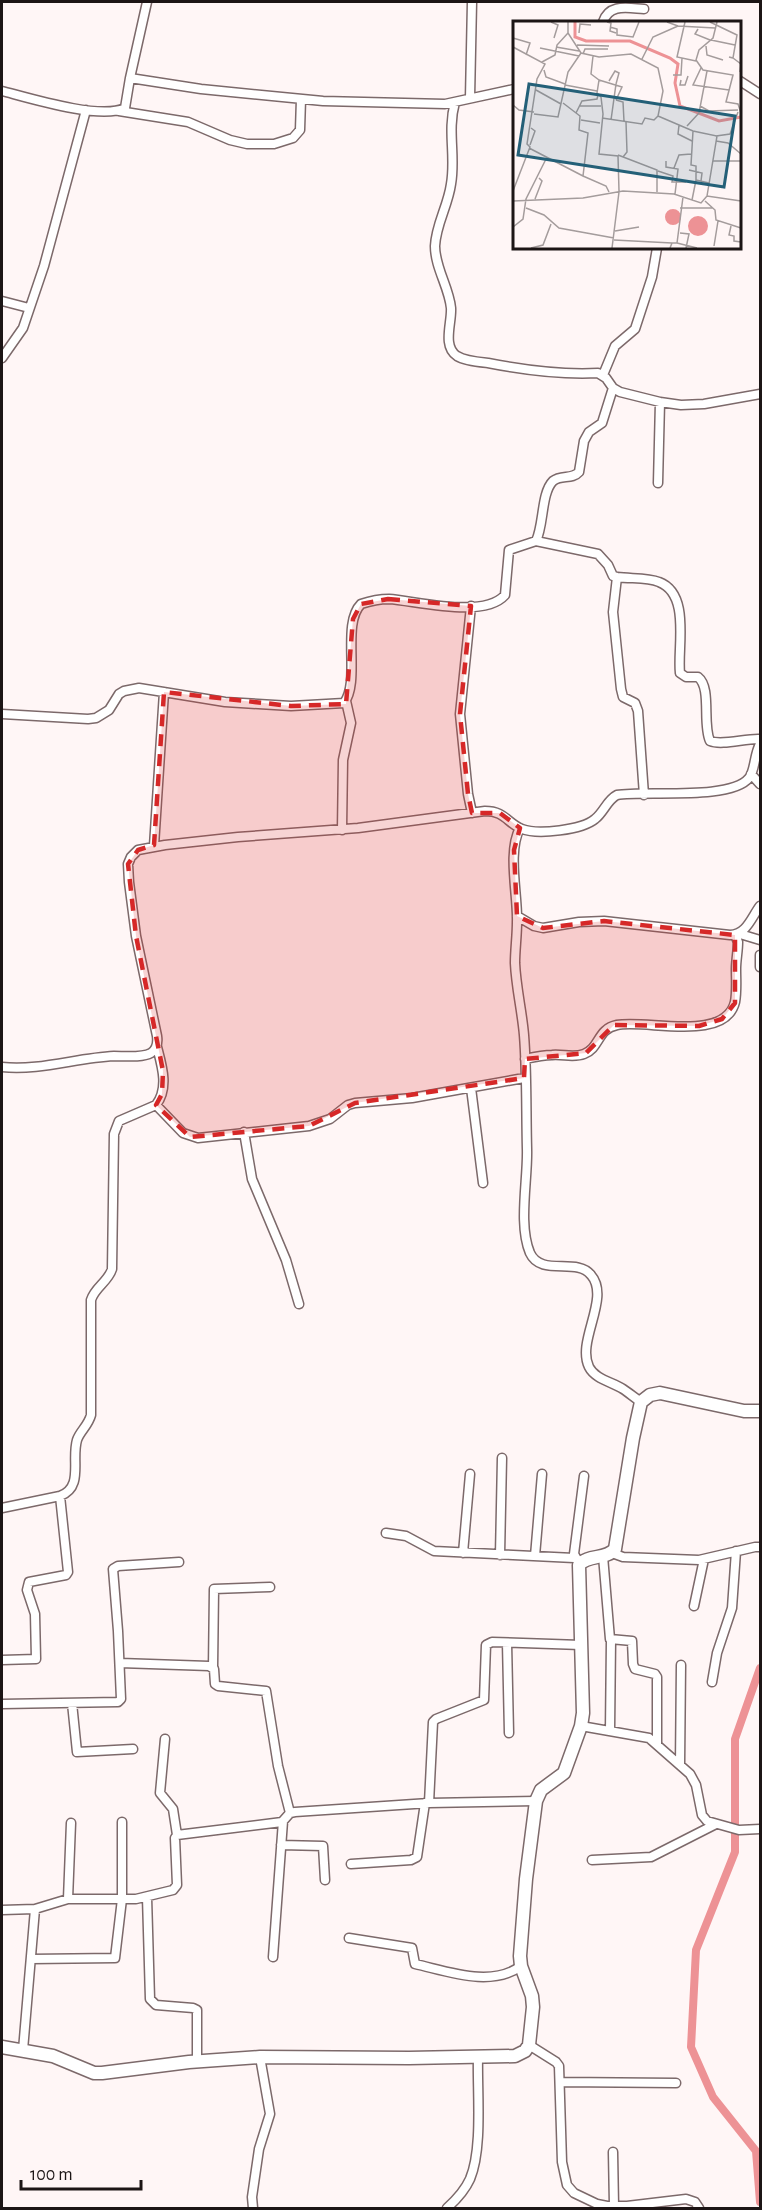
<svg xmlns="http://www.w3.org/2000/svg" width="762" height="2210" viewBox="0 0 762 2210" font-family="'Alegreya Sans',sans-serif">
	<rect width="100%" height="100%" fill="#fff6f6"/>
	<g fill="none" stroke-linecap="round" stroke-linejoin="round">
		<path stroke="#ed9295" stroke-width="8" d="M760,1668L735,1739V1852L696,1950L691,2047L713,2097L756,2151L760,2202"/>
		<defs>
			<path id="street" d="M603,22C609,3 628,8 644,9
				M130,78L147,2
				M740,81L760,94
				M2,91C29,98 100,120 125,108L130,78L201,89L323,101L445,104L514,89
				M470,98L472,2
				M455,102C447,131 456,156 451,184C448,206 436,224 435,246C435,268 449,287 451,308C452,323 442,346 457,356C465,361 478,362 488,363C524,370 561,375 598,373L606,378L613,388L620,392L660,402L681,405L704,404L760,394
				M119,111L188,122L230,140L247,144H274L293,138L300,130L301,99
				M2,301L29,308
				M2,358L23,328L44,266L86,110
				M603,375L615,346L635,329L652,277L657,248
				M658,483L660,402
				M536,541L598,554L608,565L613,576L617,577C631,579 647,577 659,582C691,594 677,648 680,673L686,677H698C712,688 702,724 710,741C722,746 746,738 760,739
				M617,577L613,612L621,689L623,697L635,703L638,711L644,795
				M471,606L460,714L468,794L472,813
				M2,714L88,719L96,718L109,710L119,694L124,691L139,688L225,702L291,706L344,703C361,681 341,624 361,604C370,601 379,599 389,599C417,601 484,619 505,595L509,550L536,541C544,525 541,493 553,481C561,474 572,480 579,472L584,441L589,432L602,423L613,388
				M751,774L760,784
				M520,828C507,852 518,895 517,922C517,936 515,950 515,963C516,987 522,1011 524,1035C527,1073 526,1111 527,1149C528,1179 518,1225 530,1253C541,1277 577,1257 591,1275C611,1298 576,1341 589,1367C595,1379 612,1382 623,1389C629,1393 635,1398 641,1402
				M342,830L343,760L351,723L346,701
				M154,846L164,692
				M517,916L534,926L543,928L579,922L604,921L730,935C747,934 751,918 760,906
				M740,934L760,940
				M760,955V967
				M525,1059C534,1057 543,1055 552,1055C563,1054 574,1058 584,1054C600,1048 597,1029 617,1025C646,1019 725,1043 735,1002C737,991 736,980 736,969C736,960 738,951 738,942L735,935
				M2,1067C39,1071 76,1058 114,1056C124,1056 142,1058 151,1053C157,1049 158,1043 157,1036L136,936L129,882L128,864L131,857L138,850L165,845L238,837L358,828L485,811C505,811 507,823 522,829C538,835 582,830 595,819C604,812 607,800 617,795C645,790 730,801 749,778C755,771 754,755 760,744
				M471,1088L483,1183
				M156,1105L183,1133L198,1138L309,1126L330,1119L348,1105L355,1103L412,1098L524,1078
				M244,1132L252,1179L286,1260L299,1304
				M2,1508L60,1496C84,1487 71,1460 77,1440C80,1431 88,1426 91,1415V1300C95,1287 108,1282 112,1269L114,1134L119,1121L156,1105C169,1088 162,1066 157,1047
				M386,1533L406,1536L434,1551L574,1558
				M463,1553L470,1474
				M612,1553L623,1557L699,1560L755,1547H760
				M500,1555L502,1458
				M535,1556L542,1474
				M603,1556L610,1639L632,1641L633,1664L635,1669L655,1674L657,1677V1744
				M578,1561L574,1554L584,1476
				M694,1606L704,1559
				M507,1643L509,1733
				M2,1660L36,1659L35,1614L27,1590L29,1582L66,1575L68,1572L60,1496
				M120,1663L209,1666L214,1669L215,1684L218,1686L266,1691L278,1766L290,1813
				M213,1668L214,1589L270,1587
				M712,1682L717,1653L732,1608L736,1551
				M72,1703L77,1752L133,1749
				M2,1704L118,1702L121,1699L118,1631L113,1569L118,1566L179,1562
				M581,1726L649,1738L690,1774L696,1785L702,1815L707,1821L739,1830L760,1829
				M610,1730L611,1640
				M165,1739L160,1793L173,1809L177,1835
				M680,1765L681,1665
				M429,1803L433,1722L436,1719L484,1700L486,1645L492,1642L581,1645
				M281,1845L323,1846L325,1880
				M592,1860L651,1857L716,1824
				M351,1864L411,1860L417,1857L425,1803
				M147,1897L150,1999L156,2005L193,2008L197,2010V2061
				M68,1899L71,1823
				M2,1910L35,1909
				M349,1938L412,1948L415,1964C447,1971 491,1988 521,1966
				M273,1957L283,1821
				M31,1959L115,1958L122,1899V1822
				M529,2045L556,2062L559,2066L562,2162L567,2185L574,2193L597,2204L607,2206H627L686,2199L695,2202L699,2208
				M23,2050L35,1909L68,1899H136L173,1890L177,1885L175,1838L177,1835L282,1822L290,1813L295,1812L429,1803L536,1801
				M561,2082L676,2083
				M613,2152L614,2206
				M253,2208L252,2197L259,2149L270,2114L260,2057
				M447,2208C456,2200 465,2190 470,2179C483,2148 477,2091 478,2057"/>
			<path id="secondary" d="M2,2047L53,2056L94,2073H102L189,2062L260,2057L409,2058L515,2056L525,2051L529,2045L533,2007L532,1996L521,1966L520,1956L526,1879L536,1801L541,1790L564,1773L581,1726L583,1713L579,1565C588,1554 606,1560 615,1549L633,1438L641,1402L650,1395L660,1393L744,1411H760"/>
		</defs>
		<use href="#street" stroke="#7c696a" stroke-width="11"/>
		<use href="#secondary" stroke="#7c696a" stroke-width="15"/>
		<use href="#street" stroke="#fff" stroke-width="8"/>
		<use href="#secondary" stroke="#fff" stroke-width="12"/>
	</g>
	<path fill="#d62828" fill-opacity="0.2" stroke="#d62828" stroke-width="4.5" stroke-dasharray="12 8" stroke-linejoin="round" d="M388,599L471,606L460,714L468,794L472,813H500L520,828L514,850L517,916L543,928L604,921L735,935V1003L722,1019L699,1026L614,1025L586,1053L525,1059L524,1078L355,1103L309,1126L190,1137L156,1105L162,1094L163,1071L136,936L128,864L138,850L154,845L164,692L291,706L346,704L353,619L361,604Z"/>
	<g transform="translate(513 21)">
		<rect width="228" height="228" fill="#fff6f6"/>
		<path d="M152 196a8 8 0 1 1 16 0a8 8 0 1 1-16 0ZM175 205a10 10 0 1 1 20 0a10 10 0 1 1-20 0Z" fill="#ed9295"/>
		<path fill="none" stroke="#ed9295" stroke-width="3" d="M62,1V16L73,20H117L157,37L165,43L162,62L167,85L206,100L228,96"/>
		<path fill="none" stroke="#a49c9c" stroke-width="1.5" d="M38,1L45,4L41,17M55,1V12L68,32L86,36L118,33L145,47L150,70L145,95L180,110L204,115L194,175M94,1L98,2L97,10L103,12M154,1L165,5L202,7M172,1L164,36L183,40M197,1L224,14L220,37L216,36M204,1L200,17L186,29L183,39L190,49L220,54L213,81L225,83L228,92M97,6L104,8V14L120,16L126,1M185,8L182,13L197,19M66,12L67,3L78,4M0,17L17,22L13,34M198,19L222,24M64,24L96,25M193,25L194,34L210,39M0,26L32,43L24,58L14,123L17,126L0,170M43,26L66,30M27,27L66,35M70,33L72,28H95M80,35L78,53L86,59L84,72L88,76L90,93L86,133L105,135L106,170M220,37L228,43L227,51M129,38L140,16L165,5M29,41L42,34L44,24L55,12M188,47L180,64L216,69M31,49L33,56L52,63M160,54H168L169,37M86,59L109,66L103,79M168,59L167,64H172L175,55M96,60L102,50L106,52L103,63M52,64L84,70M23,69L48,83M103,79L110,81L111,100M0,84L6,89L21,91M67,85H88M187,85L196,90L225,89M63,92L69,80L84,78L85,74M21,93L45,96L55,51L68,32M89,97L129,103L132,97L141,99L145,95M68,99L87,102M98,99L103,63M166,104L165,113L179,120M174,105L186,92L194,50M180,110L178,144L183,145V159L196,162M203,115L217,113L225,91M203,120L215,122L228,133M17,124L22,110L18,107M16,127L70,155L75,112L66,109L67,95L50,82M105,134L144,149V171M110,136L114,131L113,101M153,140V146L165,148L162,173M200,140H228M161,147L166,134L178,133M176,149L189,152L188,160M145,150L160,155L159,161H173M70,155L93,165L96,171M22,178L29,160L26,157M179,179L183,159M0,180L70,177L110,170L161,173L188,182L194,175L228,180M192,180L202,189L203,199L228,207M13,187L31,194L46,207L101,217M167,187H199M218,205L216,214L221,215V220L228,221M0,206L10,198L13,178L34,136M102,210L126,206M167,212L176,213L173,227M101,219L159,222M164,222L184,227M201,225L205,200M18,227L30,224L38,203M99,227L106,171M157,227L159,222H164L170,176"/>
		<path fill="#246078" fill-opacity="0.15" stroke="#246078" stroke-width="3" d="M16,63L222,95L211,166L5,134Z"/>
		<rect width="228" height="228" fill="none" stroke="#1c1515" stroke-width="3"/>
	</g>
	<rect width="762" height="2210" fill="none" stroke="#1c1515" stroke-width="6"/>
	<path d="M21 2180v9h120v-9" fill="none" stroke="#1c1515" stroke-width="3"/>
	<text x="30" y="2180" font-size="18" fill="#1c1515" stroke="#fff6f6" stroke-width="4.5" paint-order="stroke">100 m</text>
</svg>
